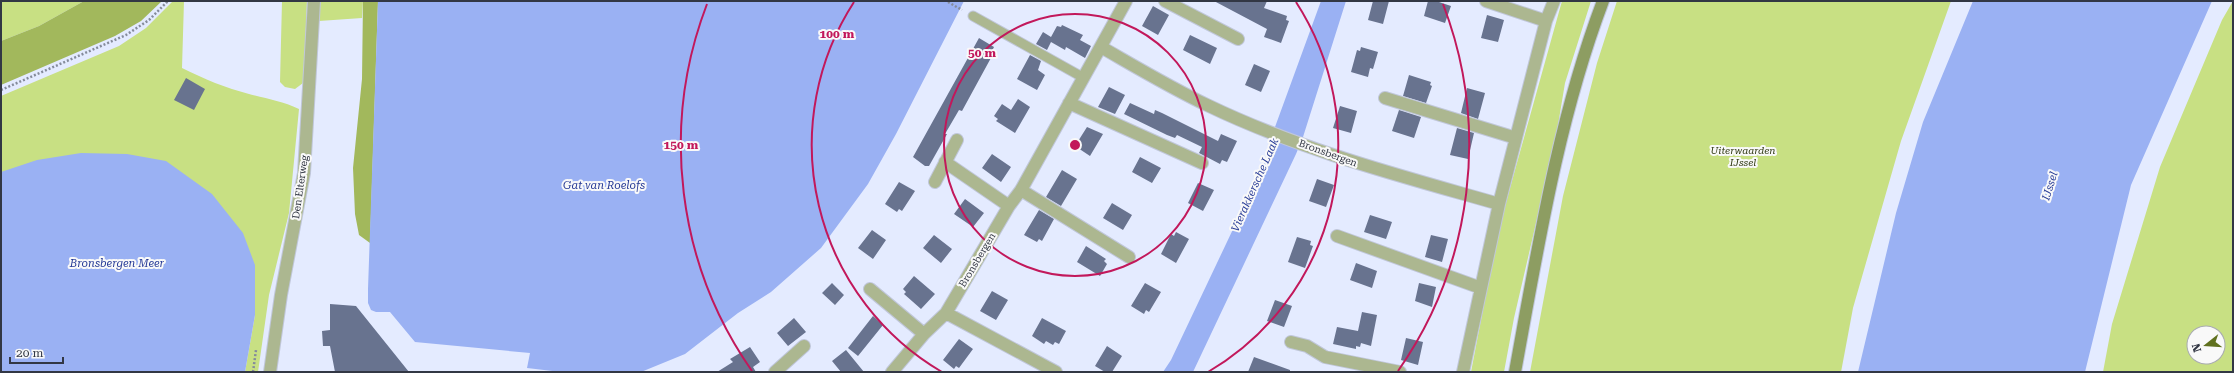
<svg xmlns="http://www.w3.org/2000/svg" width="2234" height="373" viewBox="0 0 2234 373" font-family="'Roboto Serif',serif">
	<rect width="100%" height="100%" fill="#e4ebff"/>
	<path fill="#c8e083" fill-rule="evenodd" d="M1,1H84L39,26L1,41Z
		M173,1H184L182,68C204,79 226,88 249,94C267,99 282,101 299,109L289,213L269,295L258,372H245L255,315L1,172V96L119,46L146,28Z
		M282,1H307L304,76L303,83L295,89L285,87L280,82Z
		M319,1H363L362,18L319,21Z
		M1562,1H1591L1565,83L1556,137L1514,318L1504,372H1471L1498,231Z
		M1617,1H1951L1901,141L1853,308L1841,372H1530L1563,196L1597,63Z
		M2233,1V372H2103L2112,324L2160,167L2222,20ZM2194,333H2218V357H2194Z"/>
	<path fill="#a2b85c" d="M84,1H162L141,21L115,36L1,85V41L39,26Z
		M363,1H378L370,243L359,235L355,214L353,168L362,79Z"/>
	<path fill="#9ab1f3" d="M378,1H964L896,134L868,184L821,248L771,292L738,313L685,354L641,372H561L527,368L530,353L415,342L390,312H376L371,310L368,303V289Z
		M1321,1H1346L1303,137L1296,154L1193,372H1163L1171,360L1272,147L1275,127Z
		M1973,1H2212L2131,185L2085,372H1858L1896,213L1923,122Z
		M81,153L127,154L166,161L212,194L243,233L255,265V315L245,372H1V172L37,160Z"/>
	<path fill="#68738f" d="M1214,1H1267L1264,8L1287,16L1286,20L1289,21L1281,43L1264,37L1267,29Z
		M1373,1H1389L1383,24L1368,20Z
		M1428,1H1436L1451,6L1445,23L1424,16Z
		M1153,6L1169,15L1158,35L1142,26Z
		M1487,15L1504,20L1498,42L1481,38Z
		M1062,25L1083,35L1080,40L1091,46L1085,58L1066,47L1065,50L1051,42L1047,50L1036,44L1043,32L1051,37L1057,26L1061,27Z
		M1190,35L1217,48L1210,64L1183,50Z
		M979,38L994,47L990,55L992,56L962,111L959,110L945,134H947L929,166H925L913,157Z
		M1361,47L1378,52L1373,69L1370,68L1368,77L1351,72L1357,50L1360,51Z
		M1030,55L1041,61L1038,70L1045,75L1037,90L1017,79Z
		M1254,64L1270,71L1261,92L1245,85Z
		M1409,75L1431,82L1430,85L1432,86L1426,103L1403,96Z
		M186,78L205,89L194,110L174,100Z
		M1109,87L1125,95L1115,114L1098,107Z
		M1467,88L1485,93L1478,119L1461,113Z
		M1018,99L1030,107L1015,133L996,121L998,119L994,116L1002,104L1011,110Z
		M1130,103L1154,114L1155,110L1162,113L1218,141L1221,134L1237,141L1227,162L1222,160L1220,164L1199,153L1202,147L1177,135L1175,138L1167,135L1124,114Z
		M1340,106L1357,111L1351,133L1333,128Z
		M1399,110L1421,117L1414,138L1392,131Z
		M1087,127L1103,134L1090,156L1075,146Z
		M1457,128L1474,133L1468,159L1450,155Z
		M992,154L1011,167L1001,182L982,168Z
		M1140,157L1161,168L1152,183L1132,172Z
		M1062,170L1077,179L1061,206L1046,197Z
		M1317,179L1334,185L1326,207L1309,201Z
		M899,182L915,191L902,211L899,209L897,212L885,204Z
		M1198,183L1214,190L1203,211L1188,203Z
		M965,199L984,213L973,227L954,214Z
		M1112,203L1132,215L1123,230L1103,218Z
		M1039,210L1054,219L1042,241L1039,239L1037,242L1024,235Z
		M1370,215L1392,222L1386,239L1364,232Z
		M872,230L886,240L873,259L858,248Z
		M1176,232L1189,239L1176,263L1161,254L1171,234L1174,236Z
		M934,235L952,249L941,263L923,248Z
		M1431,235L1448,239L1442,262L1425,257Z
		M1297,237L1311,241L1310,245L1313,246L1305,268L1288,262Z
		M1086,246L1106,259L1104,261L1107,264L1100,276L1077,262Z
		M1356,263L1377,271L1372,288L1350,280Z
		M914,276L935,294L921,309L904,294L906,292L903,289Z
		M832,283L844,295L835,305L822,293Z
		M1145,283L1161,292L1149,312L1146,310L1144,314L1131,306Z
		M1419,283L1436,287L1432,307L1415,301Z
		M992,291L1008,300L996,320L980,311Z
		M1275,300L1292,306L1284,327L1267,321Z
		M330,304L356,306L409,372H335L330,346H323L322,331L330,330Z
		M1362,312L1377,315L1371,346L1361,343L1360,347L1356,346V349L1333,344L1337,327L1358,331Z
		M873,316L883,325L858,356L848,348Z
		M794,318L806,332L788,346L777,333Z
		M1042,318L1066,331L1059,344L1055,342L1053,345L1046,341L1044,344L1032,336Z
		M1406,338L1423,342L1418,365L1401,360Z
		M959,339L973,349L959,368L956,366L954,369L943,360Z
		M1107,346L1122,356L1112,372H1105L1095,366Z
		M750,347L760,362L753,367L756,372H717L733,362L730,359Z
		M846,350L864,372H841L832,361Z
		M1254,357L1290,370V372H1248Z"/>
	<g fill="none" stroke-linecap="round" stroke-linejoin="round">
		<defs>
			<path id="lane" d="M973,16L1084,78"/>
			<path id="street" d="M1165,1L1238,39
				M1486,1L1546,21
				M1101,47C1136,67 1171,88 1207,105C1300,150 1401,176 1499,204
				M1385,98L1516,138
				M1069,103L1202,163
				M945,162L1009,206
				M935,182L957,140
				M1021,190L1129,257
				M1337,236L1481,288
				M870,289L924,334
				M946,313L1056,372
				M1291,342L1307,346L1325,357L1400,372
				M270,372L281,295L304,173L314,1
				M775,372L804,346
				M892,372L924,334L946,313L1009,206L1021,190L1126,1
				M1463,372L1499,204L1546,21L1554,1"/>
			<path id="secondary" d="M1515,372C1538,247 1558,120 1603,1"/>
		</defs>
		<use href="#lane" stroke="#c0c7da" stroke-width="11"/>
		<use href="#street" stroke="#c0c7da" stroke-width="14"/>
		<use href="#secondary" stroke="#c0c7da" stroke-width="14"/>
		<path stroke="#858b9b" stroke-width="2.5" stroke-dasharray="2 2" stroke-linecap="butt" d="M948,2L962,10
			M1,90L126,35L149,20L168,1
			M253,372L256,350"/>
		<use href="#lane" stroke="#acb790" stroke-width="9"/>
		<use href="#street" stroke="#acb790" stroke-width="12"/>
		<use href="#secondary" stroke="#8d9d62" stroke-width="12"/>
	</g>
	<g fill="none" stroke="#c2185b" stroke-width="2">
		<circle cx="1075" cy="145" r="131"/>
		<path d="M942 372A263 263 0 0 1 854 2M1296 2A263 263 0 0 1 1208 372"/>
		<path d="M752 371A394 394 0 0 1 707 4M1443 4A394 394 0 0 1 1398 371"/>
	</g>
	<g text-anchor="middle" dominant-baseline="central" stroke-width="4" stroke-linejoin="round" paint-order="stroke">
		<g font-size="10" font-style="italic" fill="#2f3811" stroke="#f9f9f9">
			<text x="1743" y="150">Uiterwaarden<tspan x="1743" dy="12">IJssel</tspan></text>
		</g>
		<g font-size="10" fill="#323744" stroke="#f9f9f9">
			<text transform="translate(1328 153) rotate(20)">Bronsbergen</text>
			<text transform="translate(300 187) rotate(-82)">Den Elterweg</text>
			<text transform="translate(977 260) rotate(-59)">Bronsbergen</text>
		</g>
		<g font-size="11" font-style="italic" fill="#263a96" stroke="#f9f9f9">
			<text x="604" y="185">Gat van Roelofs</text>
			<text transform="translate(1255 185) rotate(-66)">Vierakkersche Laak</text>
			<text transform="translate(2050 186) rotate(-73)">IJssel</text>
			<text x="117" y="263">Bronsbergen Meer</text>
		</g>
	</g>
	<circle cx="1075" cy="145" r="6" fill="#c2185b" stroke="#f9f9f9" stroke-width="2"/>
	<g font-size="12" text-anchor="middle" font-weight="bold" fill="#c2185b" stroke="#f9f9f9" stroke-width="4" stroke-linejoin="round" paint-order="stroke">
		<text x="837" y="38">100 m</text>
		<text x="982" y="57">50 m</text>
		<text x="681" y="149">150 m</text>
	</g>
	<rect width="2234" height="373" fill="none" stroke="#323744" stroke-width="4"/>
	<g transform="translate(2206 345) rotate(253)"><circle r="19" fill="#f9f9f9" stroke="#a9abb1"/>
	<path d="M0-3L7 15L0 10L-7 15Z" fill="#60711f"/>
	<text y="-6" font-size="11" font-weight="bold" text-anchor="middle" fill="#323744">N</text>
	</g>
	<path d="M10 357v6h53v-6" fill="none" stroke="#323744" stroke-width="2"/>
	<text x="16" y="357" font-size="12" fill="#323744" stroke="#f9f9f9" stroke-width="3" paint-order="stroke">20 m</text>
</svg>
